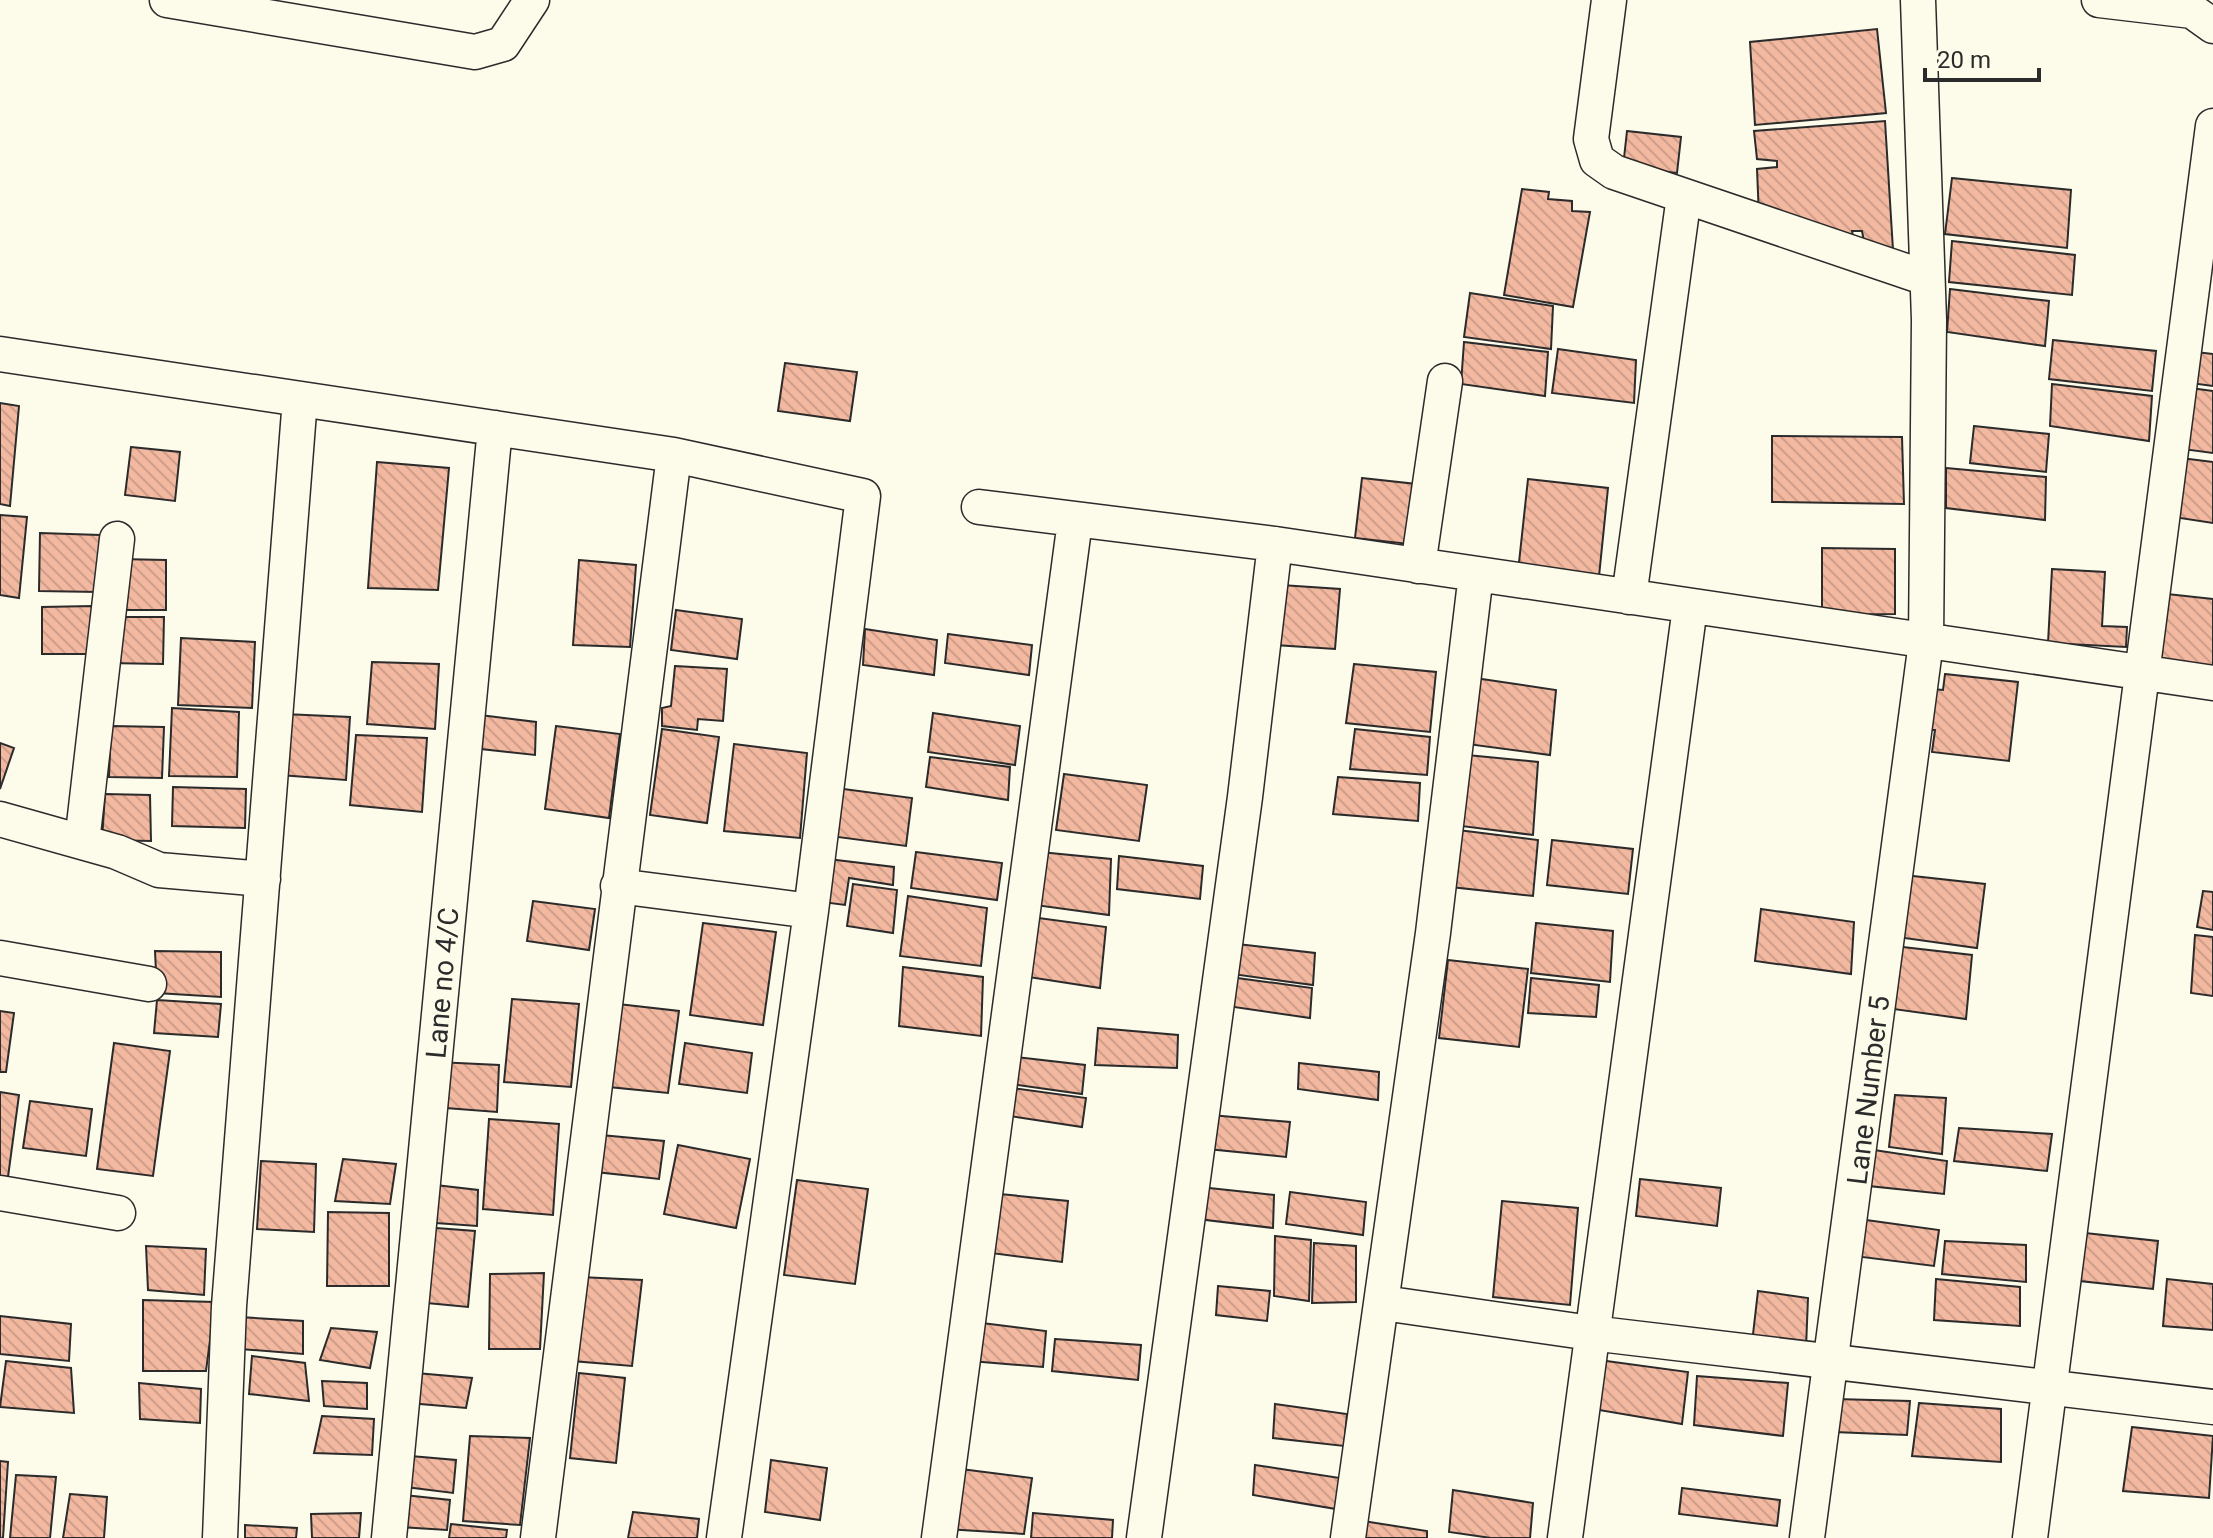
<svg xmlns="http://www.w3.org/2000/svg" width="2213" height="1538" viewBox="0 0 2213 1538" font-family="Roboto,sans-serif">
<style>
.building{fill:url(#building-back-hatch);stroke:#2b2b2b;stroke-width:2}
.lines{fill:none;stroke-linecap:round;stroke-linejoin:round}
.street-casing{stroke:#2b2b2b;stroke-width:37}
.street{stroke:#fdfbea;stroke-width:34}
.labels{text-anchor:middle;stroke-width:6;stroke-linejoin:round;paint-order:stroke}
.street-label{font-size:28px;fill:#2b2b2b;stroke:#fdfbea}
</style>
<defs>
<pattern id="building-back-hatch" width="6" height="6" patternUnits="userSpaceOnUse" patternTransform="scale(2)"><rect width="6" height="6" fill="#f2b8a0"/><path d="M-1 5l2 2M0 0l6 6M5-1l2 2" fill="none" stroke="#d09e8a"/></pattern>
</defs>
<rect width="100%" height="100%" fill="#fdfbea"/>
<path class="building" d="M1877,29L1886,113L1755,125L1750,42Z
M1885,121L1893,250L1866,252L1862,231H1852L1854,241L1759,217L1757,169L1777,167V161L1757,159L1754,131Z
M1627,131L1681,137L1677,173L1623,167Z
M1952,178L2071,190L2067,248L1945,234Z
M1522,189L1549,192L1548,199L1572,201V211L1590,212L1573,307L1504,295Z
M1952,241L2075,255L2072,295L1949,282Z
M1950,289L2049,301L2045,346L1947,332Z
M1470,293L1553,306L1551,349L1464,337Z
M2053,340L2156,351L2152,391L2049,379Z
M1464,342L1548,352L1545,396L1461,384Z
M1558,349L1636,360L1634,403L1552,393Z
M2187,351L2213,354V386L2183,382Z
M785,363L857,372L850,421L778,411Z
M2052,384L2152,396L2149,441L2050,426Z
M2183,387L2213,391V453L2175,448Z
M0,403L19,406L10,506L0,504Z
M1974,426L2049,434L2046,472L1970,463Z
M1772,436L1902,437L1904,504L1772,502Z
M131,447L180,452L175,501L125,495Z
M2173,457L2213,462V523L2167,516Z
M377,462L449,468L438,590L368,588Z
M1946,468L2046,477L2045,520L1946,508Z
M1362,478L1416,484L1409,544L1355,538Z
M1528,479L1608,488L1598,586L1518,572Z
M0,515L27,517L19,598L0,595Z
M40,533L100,535L98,592L39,591Z
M1822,548L1895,549V614L1822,615Z
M119,559L166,560V610H116Z
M579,560L636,565L630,647L573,645Z
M2052,569L2105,572L2102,626L2127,627L2126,647L2048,643Z
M1281,585L1340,589L1335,649L1275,645Z
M2158,593L2213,599V669L2151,658Z
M92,606V654H42V607Z
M676,610L742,619L737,659L671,650Z
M111,617H164L163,664L107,663Z
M865,629L937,640L934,675L863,665Z
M948,634L1032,645L1029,675L945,663Z
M181,638L255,642L252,708L178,705Z
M372,662L439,664L435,729L367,724Z
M1354,664L1436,672L1430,732L1346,723Z
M675,666L727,669L723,721L698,719L697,730L662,726V708L671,706Z
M1945,674L2018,682L2009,761L1932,752L1935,730H1929L1933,689L1943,690Z
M1475,678L1556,690L1550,755L1467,744Z
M172,708L239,712L237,777L169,776Z
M933,713L1020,726L1015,765L928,752Z
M284,714L350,717L346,780L280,775Z
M472,714L536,722L535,755L472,748Z
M111,726L164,727L162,778L109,777Z
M556,726L620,734L609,818L545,809Z
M662,729L719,737L707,823L650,815Z
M1355,729L1430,737L1427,775L1350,769Z
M356,735L427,738L422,812L350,805Z
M0,743L14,748L0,789Z
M734,744L807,753L800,838L724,831Z
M1467,755L1538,762L1533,835L1461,826Z
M930,757L1010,767L1008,800L926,787Z
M1064,774L1147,785L1139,841L1056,830Z
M1338,777L1420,783L1418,821L1333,814Z
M173,787L246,789L245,828L172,826Z
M836,788L912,798L906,846L830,836Z
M105,794L150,795L151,841L102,840Z
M1458,830L1538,840L1533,896L1451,887Z
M1552,840L1633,849L1628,894L1547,885Z
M916,852L1002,863L997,900L911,888Z
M1040,852L1111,859L1109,915L1035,905Z
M1119,856L1203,866L1200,899L1117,889Z
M828,859L894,867L893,885L849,878L845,905L822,902Z
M1904,875L1985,884L1977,948L1897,937Z
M853,884L897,890L893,933L847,926Z
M2203,891L2213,892V930L2197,927Z
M908,896L987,908L981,966L900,956Z
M533,901L595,909L589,950L527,941Z
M1761,909L1854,922L1851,974L1755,961Z
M1031,917L1106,927L1100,988L1022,976Z
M703,923L776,932L763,1025L690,1015Z
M1536,923L1613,931L1610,982L1531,973Z
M2195,935L2213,937V996L2191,993Z
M1229,943L1315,953L1313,985L1225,973Z
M1894,946L1972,955L1966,1019L1886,1008Z
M155,951L221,952V997L157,993Z
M1448,960L1528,969L1519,1047L1439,1038Z
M903,967L983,977L981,1036L899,1026Z
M1230,977L1312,988L1310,1018L1227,1006Z
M1531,978L1599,985L1596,1017L1528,1013Z
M512,999L579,1004L571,1087L504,1082Z
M157,1000L221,1004L218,1037L154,1033Z
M618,1004L679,1011L668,1093L609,1087Z
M0,1011L14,1013L6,1072H0Z
M1098,1028L1178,1035L1177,1068L1095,1065Z
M114,1043L170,1051L153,1176L97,1169Z
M685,1043L752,1053L747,1093L679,1084Z
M1008,1056L1085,1065L1082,1094L1004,1083Z
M437,1062L499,1065L497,1112L433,1107Z
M1299,1063L1379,1072L1378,1100L1298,1089Z
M1005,1087L1086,1098L1082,1127L1003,1115Z
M0,1092L19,1095L8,1177L0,1176Z
M1895,1095L1946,1098L1942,1154L1889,1147Z
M30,1101L92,1109L86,1156L23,1148Z
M1211,1115L1290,1122L1286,1157L1208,1149Z
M489,1119L559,1124L553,1215L483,1209Z
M1959,1128L2052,1134L2047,1171L1954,1161Z
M601,1135L664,1141L659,1179L596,1172Z
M678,1145L750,1159L736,1228L664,1214Z
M1874,1150L1947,1161L1944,1194L1869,1186Z
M343,1159L396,1164L390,1204L335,1201Z
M261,1161L316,1164L314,1232L257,1229Z
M1640,1179L1721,1188L1717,1226L1636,1216Z
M797,1180L868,1189L855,1284L784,1275Z
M427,1184L478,1190L477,1226L422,1222Z
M1200,1187L1274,1195L1273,1228L1198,1219Z
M1290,1192L1366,1202L1363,1235L1286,1224Z
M1000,1194L1068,1201L1062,1262L991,1253Z
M1502,1201L1578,1208L1570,1305L1493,1297Z
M328,1212L389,1213V1286H327Z
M1859,1219L1939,1230L1934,1266L1854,1256Z
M423,1227L475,1231L468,1307L417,1302Z
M2085,1233L2158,1241L2153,1289L2080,1281Z
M1275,1236L1311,1240L1309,1301L1274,1296Z
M1945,1241L2026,1245V1282L1942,1274Z
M1314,1243L1356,1246V1302L1312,1303Z
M146,1246L206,1249L204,1295L148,1290Z
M544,1273L540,1349H489L490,1274Z
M580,1277L642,1280L632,1366L572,1361Z
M1936,1279L2020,1287V1326L1934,1320Z
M2167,1279L2213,1284V1330L2163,1326Z
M1218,1286L1270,1291L1267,1321L1216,1315Z
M1758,1291L1808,1298L1806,1348L1752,1343Z
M143,1300L215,1302L206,1371H143Z
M0,1316L71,1324L69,1361L0,1354Z
M240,1317L303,1321V1354L240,1349Z
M974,1322L1046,1331L1043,1367L971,1361Z
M331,1328L377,1332L370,1368L320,1360Z
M1055,1339L1141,1345L1138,1380L1052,1371Z
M252,1356L305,1363L309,1401L249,1394Z
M1599,1360L1688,1372L1682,1424L1593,1409Z
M6,1361L71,1368L74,1413L0,1407Z
M416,1373L472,1378L466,1408L409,1403Z
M579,1373L625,1378L616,1463L570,1458Z
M1697,1376L1788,1383L1783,1436L1694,1425Z
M322,1381L367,1383V1409L324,1406Z
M139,1383L201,1389L200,1423L140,1419Z
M1835,1399L1910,1401L1907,1435L1834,1432Z
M1919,1403L2001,1409V1462L1912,1456Z
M1275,1404L1347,1414L1344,1446L1273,1438Z
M322,1416L374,1419L372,1455L314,1453Z
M2132,1427L2213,1436L2209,1498L2123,1491Z
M470,1436L530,1438L520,1525L463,1521Z
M399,1455L456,1460L453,1493L398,1486Z
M771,1460L827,1468L820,1520L765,1512Z
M0,1461L8,1462L3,1538H0Z
M1255,1465L1340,1478L1336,1509L1253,1495Z
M953,1468L1032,1478L1024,1534L946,1529Z
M16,1475L56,1477L50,1538H10Z
M1682,1488L1780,1500L1777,1526L1679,1514Z
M1453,1490L1533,1503L1530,1538H1491L1449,1532Z
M70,1494L107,1497L104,1538H63Z
M404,1495L450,1500L447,1530L400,1527Z
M633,1512L699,1519L697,1538H628Z
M361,1513L359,1538H312L311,1514Z
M1033,1513L1113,1520L1112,1538H1031Z
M1363,1521L1427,1531V1538H1361Z
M451,1524L507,1530L506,1538H449Z
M245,1525L297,1528L296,1538H245Z"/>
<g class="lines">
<defs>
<path id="street" d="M167,0L475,52L503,44L532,0
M1609,0L1591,139L1597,160L1614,172L1926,278
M2099,0L2192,11L2213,26
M0,354L674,455L863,496L811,911L724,1538
M979,507L1275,544L2213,683
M1418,566L1445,381
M1629,597L1684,196
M0,819L117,852L159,870L263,879
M82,842L117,539
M618,886L811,911
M0,958L149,984
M0,1193L118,1213
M1383,1303L1591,1333L2213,1407
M220,1538L229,1306L300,399
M389,1538L495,428
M538,1538L674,455
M939,1538L1075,521
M1144,1538L1245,797L1275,544
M1348,1538L1433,933L1476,574
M1565,1538L1690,607
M1807,1538L1926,642L1929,320L1918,0
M2030,1538L2213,126"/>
</defs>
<use href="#street" class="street-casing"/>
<use href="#street" class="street"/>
</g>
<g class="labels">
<g class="street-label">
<text transform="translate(442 983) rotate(-85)" y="10">Lane no 4/C</text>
<text transform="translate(1868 1090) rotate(-83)" y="10">Lane Number 5</text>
</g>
</g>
<path d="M1925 68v12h114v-12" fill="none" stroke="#2b2b2b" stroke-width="4"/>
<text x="1937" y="68" font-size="24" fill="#2b2b2b" stroke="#fdfbea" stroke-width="6" paint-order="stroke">20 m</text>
</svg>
